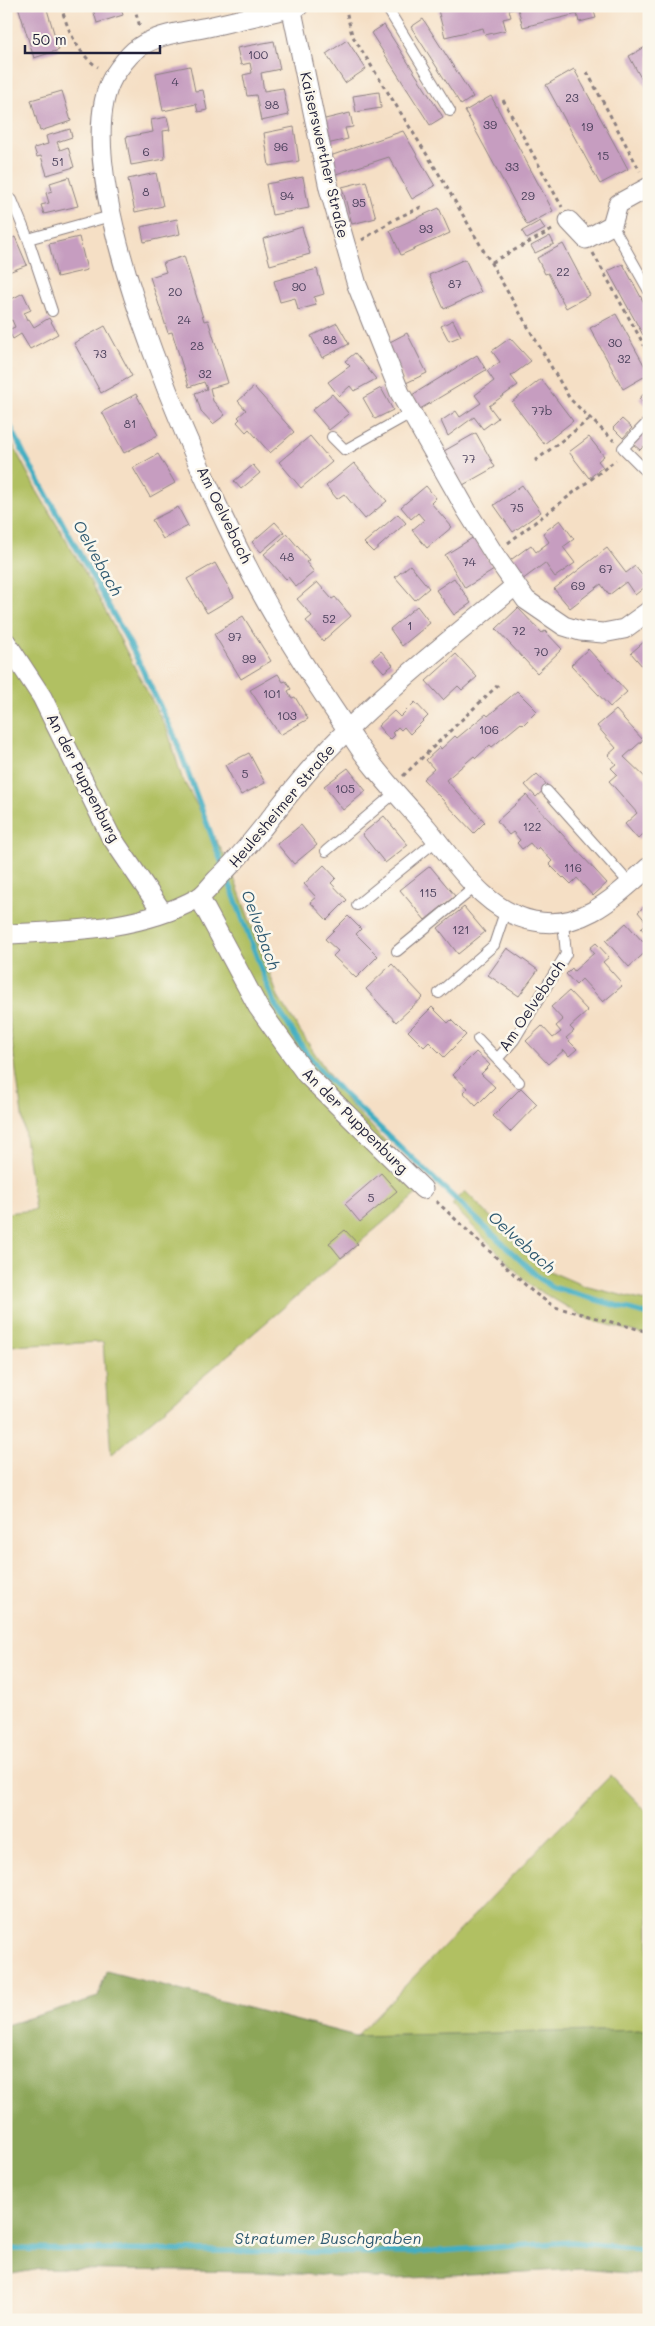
<svg xmlns="http://www.w3.org/2000/svg" width="655" height="2326" viewBox="0 0 655 2326" font-family="Mali,sans-serif">
<style>
.green{fill:#b1c062;stroke:#6a714e}
.forest{fill:#8ca658;stroke:#57644a}
.lines{fill:none;stroke-linecap:round;stroke-linejoin:round}
.stream{stroke:#43aec2;stroke-width:5.5}
.building{fill:#c69dc0}
.service-casing{stroke:#8c8080;stroke-width:12}
.minor-casing{stroke:#8c8080;stroke-width:21}
.path{stroke:#8c8080;stroke-width:3;stroke-dasharray:4 4;stroke-linecap:butt}
.service{stroke:#fff;stroke-width:10}
.minor{stroke:#fff;stroke-width:19}
.labels{text-anchor:middle;stroke-width:5;stroke-linejoin:round;paint-order:stroke}
.number-label{font-size:12px;fill:#4b415c}
.street-label{font-size:15px;fill:#22223b;stroke:#fbf7ec}
.water-label{font-size:16px;font-style:italic;fill:#2f5a71;stroke:#fbf7ec}
</style>
<rect width="100%" height="100%" fill="#fbf7ec"/>
<filter id="ink" filterUnits="userSpaceOnUse"><feTurbulence type="fractalNoise" baseFrequency=".02" numOctaves="2"/><feDisplacementMap in="SourceGraphic" scale="10" xChannelSelector="R" yChannelSelector="G"/><feConvolveMatrix kernelMatrix="1 2 1 2 8 2 1 2 1" color-interpolation-filters="sRGB"/></filter>
<filter id="wash" filterUnits="userSpaceOnUse"><feTurbulence type="fractalNoise" baseFrequency=".0096" numOctaves="4" result="noise"/><feDisplacementMap in="SourceGraphic" scale="20" xChannelSelector="R" yChannelSelector="G"/><feGaussianBlur stdDeviation="1.12" result="paint"/><feColorMatrix in="noise" values="0 0 0 0 0 0 0 0 0 0 0 0 0 0 0 0 0 1.4 0 .05"/><feComposite in="paint" operator="in"/></filter>
<g filter="url(#wash)">
<rect width="100%" height="100%" fill="#f5dfc5"/>
<path class="green" d="M6,432L37,491L90,581L168,732L182,778L228,862L279,999L345,1099L427,1185L111,1455L103,1342L6,1346V1213L35,1210L6,998Z
M465,1191L540,1267L584,1286L649,1302V1336L588,1319L531,1286L452,1205Z
M611,1775L649,1814V2030L356,2036Z"/>
<path class="forest" d="M106,1971L356,2036L649,2030V2275L581,2269L394,2279L258,2272L41,2269L6,2275V2025L98,1997Z"/>
<g class="lines">
<path class="stream" d="M6,417L24,454L130,644L174,735L274,1003L305,1051L325,1076L539,1278L552,1287L649,1315
M6,2249L412,2253L572,2242L649,2250"/>
</g>
<g id="blocks">
<path class="building" d="M18,6H46L59,50L34,58Z
M92,6H120L123,15L97,23Z
M455,6H598V7L593,8L596,18L579,22L577,14L523,27L518,9H514L509,10L511,17L503,19L506,30L485,35L483,28L445,37L438,10Z
M423,19L473,97L461,105L411,27Z
M384,25L443,117L430,125L371,33Z
M347,40L366,69L345,83L326,54Z
M274,41L280,69L261,73L264,91L283,88L289,115L261,121L256,95L247,96L243,75L252,73L250,63L241,65L237,48Z
M649,45V93L629,56Z
M190,66L195,91L203,90L207,110L198,112L196,104L163,111L156,73Z
M574,69L628,169L600,184L546,85Z
M62,91L71,121L40,131L31,100Z
M379,92L381,108L356,112L353,96Z
M491,96L553,211L527,225L465,111Z
M350,113L353,127L345,128L348,139L327,144L321,120Z
M167,117L170,130L163,131L165,159L131,165L126,137L153,132L151,120Z
M294,127L299,161L269,166L264,133Z
M70,129L72,137L57,142L60,150L68,147L74,167L47,175L41,156L37,157L34,148L48,144L46,136Z
M403,131L435,186L412,199L389,157L336,174L330,156Z
M156,173L163,206L135,212L128,179Z
M69,177L78,206L44,214L41,205L49,203L46,193L52,191L50,183Z
M303,177L309,208L272,215L266,184Z
M366,181L376,218L352,224L342,187Z
M439,208L450,233L401,255L390,230Z
M177,219L180,234L144,242L141,227Z
M540,221L545,229L527,239L522,231Z
M302,227L310,254L270,265L263,239Z
M550,236L554,244L535,253L531,246Z
M15,237L27,265L6,273V241Z
M79,237L87,270L57,277L49,244Z
M563,244L590,295L566,308L548,273L545,274L537,258Z
M184,256L204,321L208,320L228,383L210,388L213,401L225,415L213,424L201,411L195,393L207,389L204,382L189,387L172,332L168,333L150,277L166,272L163,263Z
M465,259L481,292L444,309L429,275Z
M623,264L649,312V332L643,335L608,271Z
M317,269L324,294L314,297L316,305L298,310L295,298L280,302L274,281Z
M23,293L31,310L24,313L27,320L29,319L34,327L49,318L58,334L30,349L21,334L13,339L8,330L15,327L12,320L6,322V302Z
M616,314L649,374L623,389L590,328Z
M453,320L461,336L449,341L441,326Z
M337,323L349,344L322,358L311,336Z
M105,326L132,376L101,393L74,343Z
M407,333L427,373L406,383L386,344Z
M510,338L531,361L511,376L518,385L489,406L498,418L483,429L474,417L448,436L441,421L456,411L460,417L481,403L475,395L494,381L487,371L500,362L492,351Z
M355,353L376,379L354,391L350,386L339,396L328,382L350,366L345,361Z
M477,355L486,370L420,409L412,395Z
M541,379L573,421L544,444L512,402Z
M254,387L294,432L270,453L249,429L246,432L237,422L240,419L238,417L246,410L238,401Z
M381,388L393,410L375,419L363,398Z
M649,388V407L639,399Z
M136,394L158,435L124,453L102,412Z
M332,394L349,414L329,430L312,410Z
M622,419L632,428L623,438L613,428Z
M645,431L649,435V441L640,450L633,444Z
M476,433L495,467L463,485L444,451Z
M310,436L332,462L301,488L279,462Z
M589,437L604,456L598,461L603,467L589,478L569,452Z
M158,454L175,483L150,497L133,468Z
M354,463L387,501L365,519L344,494L337,499L326,486Z
M253,465L260,473L241,489L234,481Z
M522,485L541,512L513,532L494,505Z
M426,486L436,498L431,503L452,527L427,548L412,530L424,520L418,513L411,519L401,507Z
M178,507L188,526L163,539L152,520Z
M398,514L406,523L373,552L364,543Z
M560,520L574,539L563,547L575,563L555,577L545,563L522,580L508,562L531,545L536,552L549,542L543,533Z
M275,522L284,532L261,552L252,542Z
M287,534L309,560L306,562L314,572L296,587L288,577L286,579L264,554Z
M474,537L494,570L465,588L445,555Z
M607,548L626,573L635,566L649,584L635,595L626,582L609,595L601,584L570,608L554,589Z
M215,563L234,597L207,613L187,579Z
M410,565L429,588L415,600L395,577Z
M454,578L471,603L454,615L436,590Z
M317,582L332,599L335,597L351,616L323,641L306,621L312,616L297,599Z
M417,606L430,623L402,646L390,629Z
M518,608L542,633L545,631L562,649L537,673L496,629Z
M243,616L271,661L241,679L214,634Z
M646,640L649,644V674L631,653Z
M588,649L627,692L610,707L571,665Z
M381,651L393,665L384,672L372,659Z
M456,654L477,677L462,690L458,686L443,700L426,681Z
M278,674L283,682L286,681L291,689L288,691L292,698L295,697L308,719L280,735L250,690Z
M517,691L537,711L523,725L521,723L492,747L490,745L476,758L474,756L446,780L485,822L474,833L423,779L434,769L426,760L440,747L441,749L455,736L457,738L486,714L488,716Z
M415,702L428,716L410,734L404,727L401,730L398,727L392,733L395,735L390,740L378,726L394,711L400,717Z
M616,710L643,740L624,757L649,781V829L638,839L625,824L637,813L609,781L617,774L611,768L616,764L608,755L616,748L597,726Z
M249,753L265,783L241,795L225,765Z
M348,768L366,791L343,810L324,786Z
M537,774L548,786L536,797L525,785Z
M526,795L607,883L593,896L577,878L571,884L564,877L563,878L549,864L552,861L539,847L536,850L530,843L522,849L517,843L520,840L513,832L509,835L497,821Z
M384,816L408,845L385,863L362,834Z
M301,825L317,845L294,864L277,844Z
M324,865L336,878L331,883L347,900L327,920L310,902L316,897L304,884Z
M430,866L455,896L425,920L400,890Z
M649,902V937L641,928L647,923L638,912Z
M464,907L485,932L458,954L438,928Z
M348,916L361,929L356,934L378,956L356,978L333,956L338,951L325,939Z
M626,923L643,942L649,937V949L629,967L606,941Z
M596,943L609,957L603,962L620,981L619,983L622,986L603,1002L582,979L576,985L566,974L572,968L574,971L594,953L590,948Z
M507,948L538,970L519,996L488,975Z
M392,964L423,997L396,1022L366,989Z
M569,991L588,1011L570,1027L574,1031L566,1038L577,1049L569,1056L564,1050L548,1064L526,1041L542,1026L553,1038L561,1032L556,1026L563,1020L551,1007Z
M432,1007L448,1023L451,1020L466,1035L444,1057L429,1042L424,1047L408,1031Z
M476,1052L490,1065L481,1074L495,1087L476,1106L463,1092L467,1088L453,1075Z
M521,1088L537,1104L510,1132L493,1116Z
M381,1173L397,1191L360,1222L345,1204Z
M345,1230L358,1244L341,1258L329,1243Z"/>
</g>
</g>
<g filter="url(#ink)">
<use href="#blocks" fill-opacity="0" stroke="#8c8080" stroke-width="1"/>
<g class="lines">
<defs>
<path id="service" d="M386,6L450,111
M12,200L28,239L111,216
M612,225L649,291
M28,239L52,311
M649,421L623,448L649,474
M332,437L345,450L411,413
M547,791L630,884
M326,851L396,792
M357,905L437,840
M397,951L475,887
M439,993L494,945L505,912
M478,1039L497,1059
M519,1082L497,1059L514,1040L566,954L563,922"/>
<path id="minor" d="M291,6L329,188L357,285L400,393L467,511L494,554L526,600L564,626L580,631L603,633L624,629L649,611
M299,6C269,13 239,20 208,27C184,32 154,34 134,51C126,58 119,68 113,77C56,178 221,528 279,624C303,664 329,703 355,741C375,772 403,800 427,828C457,864 485,912 534,921C582,931 616,896 649,867
M569,221L586,239L612,225L618,204L649,187
M6,642L42,697L110,835L163,913
M199,897L258,1007L306,1074L423,1189
M6,934C70,931 140,930 198,898C205,894 211,885 217,879C256,842 285,795 322,756C379,695 451,639 515,586"/>
</defs>
<use href="#service" class="service-casing"/>
<use href="#minor" class="minor-casing"/>
<path class="path" d="M61,6C67,28 78,55 98,67
M134,6L140,27
M345,6L352,35L439,174L570,399L614,441
M587,72L640,171
M503,100L562,207
M362,240L395,219L423,206
M593,253L649,354
M492,262L554,229
M535,461L590,419
M508,543L616,460
M403,776L498,685
M436,1201L533,1292L555,1307L649,1332"/>
<use href="#service" class="service"/>
<use href="#minor" class="minor"/>
</g>
</g>
<g class="labels">
<g class="number-label">
<text x="258" y="59">100</text>
<text x="175" y="86">4</text>
<text x="572" y="102">23</text>
<text x="272" y="109">98</text>
<text x="490" y="129">39</text>
<text x="587" y="131">19</text>
<text x="281" y="151">96</text>
<text x="146" y="156">6</text>
<text x="603" y="160">15</text>
<text x="58" y="166">51</text>
<text x="512" y="171">33</text>
<text x="146" y="196">8</text>
<text x="287" y="200">94</text>
<text x="528" y="200">29</text>
<text x="359" y="207">95</text>
<text x="426" y="233">93</text>
<text x="563" y="276">22</text>
<text x="455" y="288">87</text>
<text x="299" y="291">90</text>
<text x="175" y="296">20</text>
<text x="184" y="324">24</text>
<text x="330" y="344">88</text>
<text x="615" y="347">30</text>
<text x="197" y="350">28</text>
<text x="100" y="358">73</text>
<text x="624" y="363">32</text>
<text x="205" y="378">32</text>
<text x="542" y="415">77b</text>
<text x="130" y="428">81</text>
<text x="469" y="463">77</text>
<text x="517" y="512">75</text>
<text x="287" y="561">48</text>
<text x="469" y="566">74</text>
<text x="606" y="573">67</text>
<text x="578" y="590">69</text>
<text x="329" y="623">52</text>
<text x="410" y="630">1</text>
<text x="519" y="635">72</text>
<text x="235" y="641">97</text>
<text x="541" y="656">70</text>
<text x="249" y="663">99</text>
<text x="272" y="698">101</text>
<text x="287" y="720">103</text>
<text x="489" y="734">106</text>
<text x="245" y="778">5</text>
<text x="345" y="793">105</text>
<text x="532" y="831">122</text>
<text x="573" y="872">116</text>
<text x="428" y="897">115</text>
<text x="461" y="934">121</text>
<text x="371" y="1202">5</text>
</g>
<g class="street-label">
<text transform="translate(324 155) rotate(77)" y="5">Kaiserswerther Straße</text>
<text transform="translate(224 515) rotate(64)" y="5">Am Oelvebach</text>
<text transform="translate(83 778) rotate(63)" y="5">An der Puppenburg</text>
<text transform="translate(282 806) rotate(-50)" y="5">Heulesheimer Straße</text>
<text transform="translate(532 1006) rotate(-56)" y="5">Am Oelvebach</text>
<text transform="translate(355 1121) rotate(45)" y="5">An der Puppenburg</text>
</g>
<g class="water-label">
<text transform="translate(98 558) rotate(61)" y="6">Oelvebach</text>
<text transform="translate(261 930) rotate(70)" y="6">Oelvebach</text>
<text transform="translate(522 1242) rotate(42)" y="6">Oelvebach</text>
<text x="328" y="2244">Stratumer Buschgraben</text>
</g>
</g>
<rect width="655" height="2326" fill="none" stroke="#fbf7ec" stroke-width="25"/>
<path d="M25 45v8h135v-8" fill="none" stroke="#22223b" stroke-width="2.5"/>
<text x="32" y="45" font-size="15" fill="#22223b" stroke="#fbf7ec" stroke-width="4" paint-order="stroke">50 m</text>
</svg>
